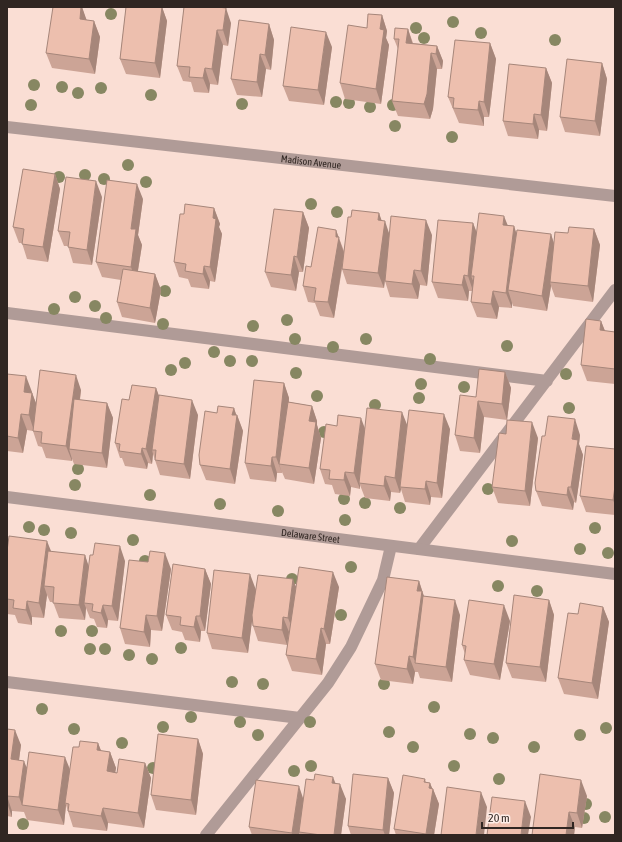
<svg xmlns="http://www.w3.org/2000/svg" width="622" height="842" viewBox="0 0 622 842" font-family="'Asap Condensed',sans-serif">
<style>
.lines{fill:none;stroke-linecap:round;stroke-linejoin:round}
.lane{stroke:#b09b97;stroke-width:12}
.street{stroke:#b09b97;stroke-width:12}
.tree{fill:#878762}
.wall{fill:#cca496}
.shaded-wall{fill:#a6867a}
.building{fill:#edbfae;stroke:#a6867a}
.labels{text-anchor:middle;stroke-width:3;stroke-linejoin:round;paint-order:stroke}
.street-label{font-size:10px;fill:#302622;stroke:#ffeee8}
</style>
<rect width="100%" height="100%" fill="#faded4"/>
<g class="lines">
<path class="lane" d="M7,313L547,381
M419,549L615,290
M7,682L300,718
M206,835L328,683L351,647L383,580L391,546"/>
<g class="street">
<path id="s1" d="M7,127L615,196"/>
<path id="s2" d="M7,497L615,574"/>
</g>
</g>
<g class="tree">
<circle cx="111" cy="14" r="6"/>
<circle cx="453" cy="22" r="6"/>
<circle cx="416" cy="28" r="6"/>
<circle cx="481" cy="33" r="6"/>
<circle cx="424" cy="38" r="6"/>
<circle cx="555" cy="40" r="6"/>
<circle cx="34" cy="85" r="6"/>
<circle cx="62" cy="87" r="6"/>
<circle cx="101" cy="88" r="6"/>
<circle cx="78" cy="93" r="6"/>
<circle cx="151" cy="95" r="6"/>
<circle cx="336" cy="102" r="6"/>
<circle cx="349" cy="103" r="6"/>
<circle cx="242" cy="104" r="6"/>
<circle cx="31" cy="105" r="6"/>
<circle cx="393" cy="105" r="6"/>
<circle cx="370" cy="107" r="6"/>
<circle cx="395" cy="126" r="6"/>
<circle cx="452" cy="137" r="6"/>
<circle cx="128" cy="165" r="6"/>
<circle cx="85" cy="175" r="6"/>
<circle cx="59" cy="177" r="6"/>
<circle cx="104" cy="179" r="6"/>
<circle cx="146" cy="182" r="6"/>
<circle cx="311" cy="204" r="6"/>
<circle cx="337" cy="212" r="6"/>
<circle cx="165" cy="291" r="6"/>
<circle cx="75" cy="297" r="6"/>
<circle cx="95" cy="306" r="6"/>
<circle cx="54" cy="309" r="6"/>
<circle cx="106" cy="318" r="6"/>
<circle cx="287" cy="320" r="6"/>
<circle cx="163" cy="324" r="6"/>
<circle cx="253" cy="326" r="6"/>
<circle cx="295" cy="339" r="6"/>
<circle cx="366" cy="339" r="6"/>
<circle cx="507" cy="346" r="6"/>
<circle cx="333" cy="347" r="6"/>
<circle cx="214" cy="352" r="6"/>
<circle cx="430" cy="359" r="6"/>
<circle cx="230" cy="361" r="6"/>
<circle cx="252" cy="361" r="6"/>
<circle cx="185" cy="363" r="6"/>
<circle cx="171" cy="370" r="6"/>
<circle cx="296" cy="373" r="6"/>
<circle cx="566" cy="374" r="6"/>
<circle cx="421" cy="384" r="6"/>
<circle cx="464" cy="387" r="6"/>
<circle cx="317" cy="396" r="6"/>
<circle cx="419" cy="398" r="6"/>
<circle cx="375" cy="405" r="6"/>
<circle cx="569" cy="408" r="6"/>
<circle cx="324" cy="432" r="6"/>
<circle cx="78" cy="469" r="6"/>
<circle cx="75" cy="485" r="6"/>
<circle cx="488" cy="489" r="6"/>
<circle cx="150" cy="495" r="6"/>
<circle cx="344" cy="499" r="6"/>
<circle cx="365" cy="503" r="6"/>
<circle cx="220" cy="504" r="6"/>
<circle cx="400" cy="508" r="6"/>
<circle cx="278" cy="511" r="6"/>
<circle cx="345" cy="520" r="6"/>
<circle cx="29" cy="527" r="6"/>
<circle cx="595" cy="528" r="6"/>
<circle cx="44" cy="530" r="6"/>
<circle cx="71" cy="533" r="6"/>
<circle cx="133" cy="540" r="6"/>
<circle cx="512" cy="541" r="6"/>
<circle cx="580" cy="549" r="6"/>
<circle cx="608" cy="553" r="6"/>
<circle cx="145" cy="561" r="6"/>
<circle cx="351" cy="567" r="6"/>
<circle cx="292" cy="579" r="6"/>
<circle cx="498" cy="586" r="6"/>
<circle cx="537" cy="591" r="6"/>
<circle cx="341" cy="615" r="6"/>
<circle cx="61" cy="631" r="6"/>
<circle cx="92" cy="631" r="6"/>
<circle cx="181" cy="648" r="6"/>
<circle cx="90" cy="649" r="6"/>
<circle cx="105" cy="649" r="6"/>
<circle cx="129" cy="655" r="6"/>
<circle cx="152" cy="659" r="6"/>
<circle cx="232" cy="682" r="6"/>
<circle cx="263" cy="684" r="6"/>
<circle cx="384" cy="684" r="6"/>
<circle cx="434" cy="707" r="6"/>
<circle cx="42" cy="709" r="6"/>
<circle cx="191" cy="717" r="6"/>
<circle cx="240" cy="722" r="6"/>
<circle cx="310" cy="722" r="6"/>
<circle cx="163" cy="727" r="6"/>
<circle cx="606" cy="728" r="6"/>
<circle cx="74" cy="729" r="6"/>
<circle cx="389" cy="732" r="6"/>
<circle cx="470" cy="734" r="6"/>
<circle cx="258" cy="735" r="6"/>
<circle cx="580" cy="735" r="6"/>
<circle cx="493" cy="738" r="6"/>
<circle cx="122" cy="743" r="6"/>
<circle cx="413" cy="747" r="6"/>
<circle cx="534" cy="747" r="6"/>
<circle cx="311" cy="766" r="6"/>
<circle cx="454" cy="766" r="6"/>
<circle cx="153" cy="768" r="6"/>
<circle cx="294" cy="771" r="6"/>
<circle cx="499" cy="779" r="6"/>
<circle cx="586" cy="804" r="6"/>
<circle cx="605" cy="817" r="6"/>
<circle cx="584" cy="818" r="6"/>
<circle cx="23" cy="824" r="6"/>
</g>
<path class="wall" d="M82,7L86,20L94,21L100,37L95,74L52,68L46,53Z
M126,7H162L167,21L160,78L126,74L120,59Z
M184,7L231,23L228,46L223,45L218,85L210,84L209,93L194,92L191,82L183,81L177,66Z
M382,15L387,31L386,38L389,45L381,104L345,99L340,83L367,28Z
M269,24L274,40L271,70L266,69L262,97L237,95L231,79Z
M408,29L413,43L437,46L443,61L442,69H437L433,109L430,119L398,116L392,101L398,49L394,39Z
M490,43L496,59L489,117H484V126L459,123L448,97Z
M332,47L324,105L289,101L283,86Z
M602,63L607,79L600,136L565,132L560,117Z
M546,68L552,83L547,131L539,130L538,139L508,136L503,121Z
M55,174L60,189L48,262L27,259L22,243H19L13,227Z
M102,197L92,265L73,263L68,246H64L58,231Z
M143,199L138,235L142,245L138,271L155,274L161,290L155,323L122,317L117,302L121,280L102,277L96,262Z
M214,208L220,224L219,227L222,234L215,282L210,281L209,289L191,287L188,279L179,277L174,262L184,214Z
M303,212L309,228L303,272H299L296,291L271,287L265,272Z
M379,213L381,221L389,234L432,235L427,286L420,285L418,299L390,297L385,281V277L384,288L347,284L342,269L334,318L320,316L315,303L308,302L303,286L311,267L336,230L344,251L351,217Z
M473,223L477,233L508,225L514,226L516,234H551L554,244L568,233L594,229L600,245L593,302L555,297L551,286L547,311L513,306L512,303V308L499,307L497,319L477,317L471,302L472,291H469L468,301L438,298L432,282Z
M601,321L605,331L615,332V384L587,381L581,365Z
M505,372L511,388L507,420L484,417L480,453L460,451L455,435L476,397Z
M7,374L32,392L36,404L81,390L80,400L107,403L113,418L107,468L74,464L72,459V461L46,458L42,447L38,446L33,431L27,430L23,453L7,451Z
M284,383L289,398V402L312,406L317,421V425L321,438L314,484L285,479L282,472V473H277L276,482L250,479L245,463Z
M156,388L159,396L198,415L190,479L160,475L153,454L152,464L148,463L147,469L125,466L122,458H120L115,443L129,400Z
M234,408L236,415H237L243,431L235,484L206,480L200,465L217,413Z
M407,425L450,429L442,498L431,497L430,505L405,502L401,489L400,493L391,492L390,501L365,498L360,485V489L351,487L350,496L335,494L332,485L325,484L320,469L365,429Z
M580,435L579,444L583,455L576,503L574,502L573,510L542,506L536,491Z
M538,438L530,506L498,503L492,487Z
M615,449V515L586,512L580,496Z
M7,543L8,545L51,552L85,555L88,566L125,561L118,621L108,620L107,628L97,627L94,619L90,618L86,608L85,620L59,618L53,602H50L47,595L44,618L32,617V625L18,623L15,615L7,614Z
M171,569L162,631L151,630L150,647L125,644L120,628Z
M205,569L211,584L205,631H201L200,642L185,640L182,632L172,630L166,615Z
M419,581L424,596L460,615L452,682L420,678L418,672H415L413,684L381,680L375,664Z
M296,586L339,587L330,644H326L322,675L292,671L286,655L289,632L287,645L258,641L253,626L252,619L248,653L212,649L207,633L256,589Z
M549,600L554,615L546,682L512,678L506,663Z
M603,607L609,622L598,699L564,694L558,678L578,614Z
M510,621L500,680L470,675L464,660L465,654L462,645Z
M7,729L21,745L19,760L27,767L70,770L79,747L98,743L101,751L110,752L116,768L115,772L117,773L145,763L151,778L144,828L108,823L107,831L73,827L66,805L64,825L27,820L24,812L12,811V817L7,816Z
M198,739L203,754L196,815L156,810L151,795Z
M388,778L394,793L389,835H351L348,826Z
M425,779L426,782L430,783L432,789H433L439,804L434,835H396L394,829Z
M335,783L346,799L341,835H300V833L299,835H252L249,827L303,799Z
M587,796L582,828L575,827L574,835H532Z"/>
<path class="shaded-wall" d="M81,7H82L87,21L80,19Z
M162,7L167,21L160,78L155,63Z
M226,8L231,23L228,46L223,30Z
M382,15L387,31L386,38L389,45L381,104L376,89L380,29Z
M94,21L100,37L95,74L89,59Z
M269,24L274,40L271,70L265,55Z
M408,29L413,45L406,43Z
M217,30L223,45L218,85L212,69Z
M326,32L332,47L324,105L318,90Z
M490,43L496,59L489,117L484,102Z
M437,46L443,61L442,69L436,54Z
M431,53L437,69L433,109L430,119L424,104Z
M260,54L266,69L262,97L257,82Z
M602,63L607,79L600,136L595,121Z
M205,68L210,84L209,93L203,78Z
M546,68L552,83L547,131L541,115Z
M479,101L484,117V126L478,110Z
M534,114L539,130L538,139L533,124Z
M55,174L60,189L48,262L43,247Z
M96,181L102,197L92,265L87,250Z
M137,184L143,199L138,235L142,245L136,282L131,267V229Z
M7,197L8,199L7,208Z
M214,208L220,224L219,227L222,234L215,282L210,267L213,218Z
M303,212L309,228L303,272L297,257Z
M379,213L384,227L385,221L390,236L384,288L378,273V220Z
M504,216L510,231L503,225Z
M426,220L432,235L427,286L421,271Z
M473,223L479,239L471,276L474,283L473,291L468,276Z
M514,226L519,241L508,290L512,303V308L506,293Z
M594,229L600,245L593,302L588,286Z
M336,230L344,253L334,318L328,302Z
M551,234L556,250L550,282L551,286L547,311L542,296Z
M294,256L299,272L296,291L291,275Z
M204,266L210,281L209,289L203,274Z
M414,270L420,285L418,299L412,284Z
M155,274L161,290L155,323L150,308Z
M464,275L469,291L468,301L462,285Z
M493,291L499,307L497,319L491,304Z
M601,321L607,336L600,330Z
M505,372L511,388L507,420L502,404Z
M76,375L81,390L73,450L69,449L72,459V461L66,446Z
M26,376L32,392L30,407L24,392Z
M284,383L289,398L283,464H279L282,473L276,457Z
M156,388L162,404L152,450L153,454L152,464L146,449Z
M32,393L38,408L34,431L29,415Z
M192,400L198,415L190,479L184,464Z
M478,401L484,417L480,453L474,438Z
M107,403L113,418L107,468L102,453Z
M312,406L317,421V425L321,438L314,484L309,468V421Z
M234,408L237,417V415L243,431L235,484L230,469L232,415Z
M402,412L408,427L400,487L401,489L400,493L395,478Z
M21,414L27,430L23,453L18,438Z
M444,414L450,429L442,498L437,483Z
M361,418L367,434L359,483L360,485V489L354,473Z
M575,419L580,435L579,444L583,455L576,503L571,487L572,439Z
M532,422L538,438L530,506L525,491Z
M142,448L148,463L147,469L141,454Z
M272,457L277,473L276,482L271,466Z
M345,472L351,487L350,496L344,480Z
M385,476L391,492L390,501L384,486Z
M426,481L431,497L430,505L425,489Z
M615,486V505L613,500Z
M568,487L574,502L573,510L567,495Z
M47,541L53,556L44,586L47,595L44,618L39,603Z
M120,546L125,561L118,621L112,606Z
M165,553L171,569L162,631L157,616Z
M85,555L90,570L84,603L86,608L85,620L79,605Z
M205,569L211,584L205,631L200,616Z
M333,572L339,587L330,644L324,629Z
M250,574L256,590L248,653L242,638Z
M293,579L299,595L294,633L288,618Z
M419,581L424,597L416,663L413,657L417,591Z
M455,600L460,615L452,682L446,667Z
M549,600L554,615L546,682L540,667Z
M27,601L32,617V625L26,610Z
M103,605L108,620L107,628L101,613Z
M504,605L510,621L500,680L494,664Z
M603,607L609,622L598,699L592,683Z
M146,615L151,630L150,647L144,632Z
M196,616L201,631L200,642L194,627Z
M283,617L289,632L287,645L282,630Z
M321,628L326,644L322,675L316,659Z
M409,656L415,672L413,684L407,669Z
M15,730L21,745L17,775L11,759Z
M198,739L203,754L196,815L191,800Z
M98,743L104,758L97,750Z
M110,752L116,768L113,787L107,771Z
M65,757L71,772L65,803L66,805L64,825L58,810Z
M24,761L30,776L22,805L19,797Z
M145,763L151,778L144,828L138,813Z
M333,777L339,792L332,783Z
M388,778L394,793L389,835H385L383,830Z
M581,780L587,796L582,828L577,813Z
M430,783L433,790V789L439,804L434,835H426L429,788Z
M340,784L346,799L341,835H334Z
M299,786L304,801L299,835H292V833Z
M481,792L487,807L484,835H476Z
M7,796L12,811V817L7,803Z
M525,801L531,817L528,835H521Z
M103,808L108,823L107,831L101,816Z
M569,812L575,827L574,835H566Z"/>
<path class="building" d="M53,7H81L80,19L94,21L89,59L46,53Z
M126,7H162L155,63L120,59Z
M184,7H218L226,8L223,30H217L212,69L205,68L203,78L189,77L190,67L177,66Z
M368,14L382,15L380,29L384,30L376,89L340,83L348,25L367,28Z
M239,20L269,24L265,55L260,54L257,82L231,79Z
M291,27L326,32L318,90L283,86Z
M395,28L408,29L406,43L437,46L436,54L431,53L427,94L424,104L392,101L399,39H394Z
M455,40L490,43L484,102L479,101L478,110L453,108L454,98L448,97Z
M567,59L602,63L595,121L560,117Z
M509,64L546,68L541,115L534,114L533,124L503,121Z
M23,169L55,174L43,247L22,244L24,229L13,227Z
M66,177L96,181L87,250L68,247L70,232L58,231Z
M107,180L137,184L131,229H136L131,267L96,262Z
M185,204L214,208L213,218L216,219L210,267L204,266L203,274L185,271L186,264L174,262L180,214H184Z
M274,209L303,212L297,257L294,256L291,275L265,272Z
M352,210L379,213L378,220L385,221L378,273L342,269L348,217H351Z
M479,213L504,216L503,225L514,226L506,293L493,291L491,304L471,302L474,276H471Z
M391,216L426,220L421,271L414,270L412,284L385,281Z
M438,220L473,223L468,276L464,275L462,285L432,282Z
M318,227L336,230V237H339L328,302L314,301L316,288L303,286L306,266L311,267Z
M569,227L594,229L588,286L550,282L555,232L568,233Z
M517,230L551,234L542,296L508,290Z
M123,269L155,274L150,308L117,302Z
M586,319L601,321L600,330L615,332V369L581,365Z
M479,369L505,372L502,404L478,401L474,438L455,435L460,395L476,397Z
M40,370L76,375L66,446L41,443L42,432L33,431Z
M7,374L26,376L24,392L32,393L29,415L21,414L18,438L7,436Z
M254,380L284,383L276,457H272L271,466L245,463Z
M132,385L156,388L146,449L142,448L141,454L119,451L120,444L115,443L122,399L129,400Z
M159,395L192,400L184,464L155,460L156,450H152Z
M74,399L107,403L102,453L69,449Z
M288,402L312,406L309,421L316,422L309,468L279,464Z
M218,406L234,408L232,415H237L230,469L200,465L199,455L205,411L217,413Z
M367,408L402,412L395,478L385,476L384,486L359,483Z
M409,410L444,414L437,483L426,481L425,489L400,487Z
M338,415L361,418L354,473L345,472L344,480L329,479L330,470L320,469L326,424L337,426Z
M548,416L575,419L572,439L578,440L571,487H568L567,495L536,491L535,483L542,436H545Z
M507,420L532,422L525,491L492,487L499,433L506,434Z
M586,446L615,449V486L613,500L580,496Z
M9,536L47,541L39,603L27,601L26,610L13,608L14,600L7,599V551Z
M95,543L120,546L112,606L103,605L101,613L92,611L93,604L84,603L90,555H93Z
M48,551L85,555L79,605L53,603L54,587L44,586Z
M150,551L165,553L157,616L146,615L144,632L120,628L129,560L148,562Z
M173,564L205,569L200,616H196L194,627L180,625L181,617L166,615Z
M299,567L333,572L324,629L321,628L316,659L286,655Z
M214,570L250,574L242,638L207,633Z
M258,575L293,579L288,618L283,617L282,630L253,626L252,615Z
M387,577L419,581L417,591H422L413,657L409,656L407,669L375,664Z
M514,595L549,600L540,667L506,663Z
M423,596L455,600L446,667L415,663Z
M469,600L504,605L494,664L464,660L466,646L462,645Z
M580,603L603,607L592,683L558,678L568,613L578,614Z
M7,729L15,730L11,759L24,761L19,797L7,796Z
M158,734L198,739L191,800L151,795Z
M80,741L98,743L97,750L110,752L107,771L117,773L119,759L145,763L138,813L103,808L101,816L68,811L69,804L65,803L73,747H79Z
M29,752L65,757L58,810L22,805Z
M315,774L333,777L332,783L340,784L334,835H321L299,832L306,779L314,780Z
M353,774L388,778L383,830L348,826Z
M540,774L581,780L577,813L569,812L566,835H532Z
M403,775L425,779L424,782L430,783L429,788L433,789L426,834L394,829Z
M256,780L299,786L292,833L249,827Z
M447,787L481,792L476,835H441Z
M492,797L525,801L521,835H487Z"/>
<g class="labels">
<g class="street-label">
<text dy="4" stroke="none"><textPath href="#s1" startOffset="306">Madison Avenue</textPath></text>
<text dy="4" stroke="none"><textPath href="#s2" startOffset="306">Delaware Street</textPath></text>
</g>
</g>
<rect width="622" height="842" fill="none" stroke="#302622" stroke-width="16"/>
<path d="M482 822v6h91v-6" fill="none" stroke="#302622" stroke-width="2"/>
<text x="488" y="822" font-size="12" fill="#302622" stroke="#ffeee8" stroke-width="3" paint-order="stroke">20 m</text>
</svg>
